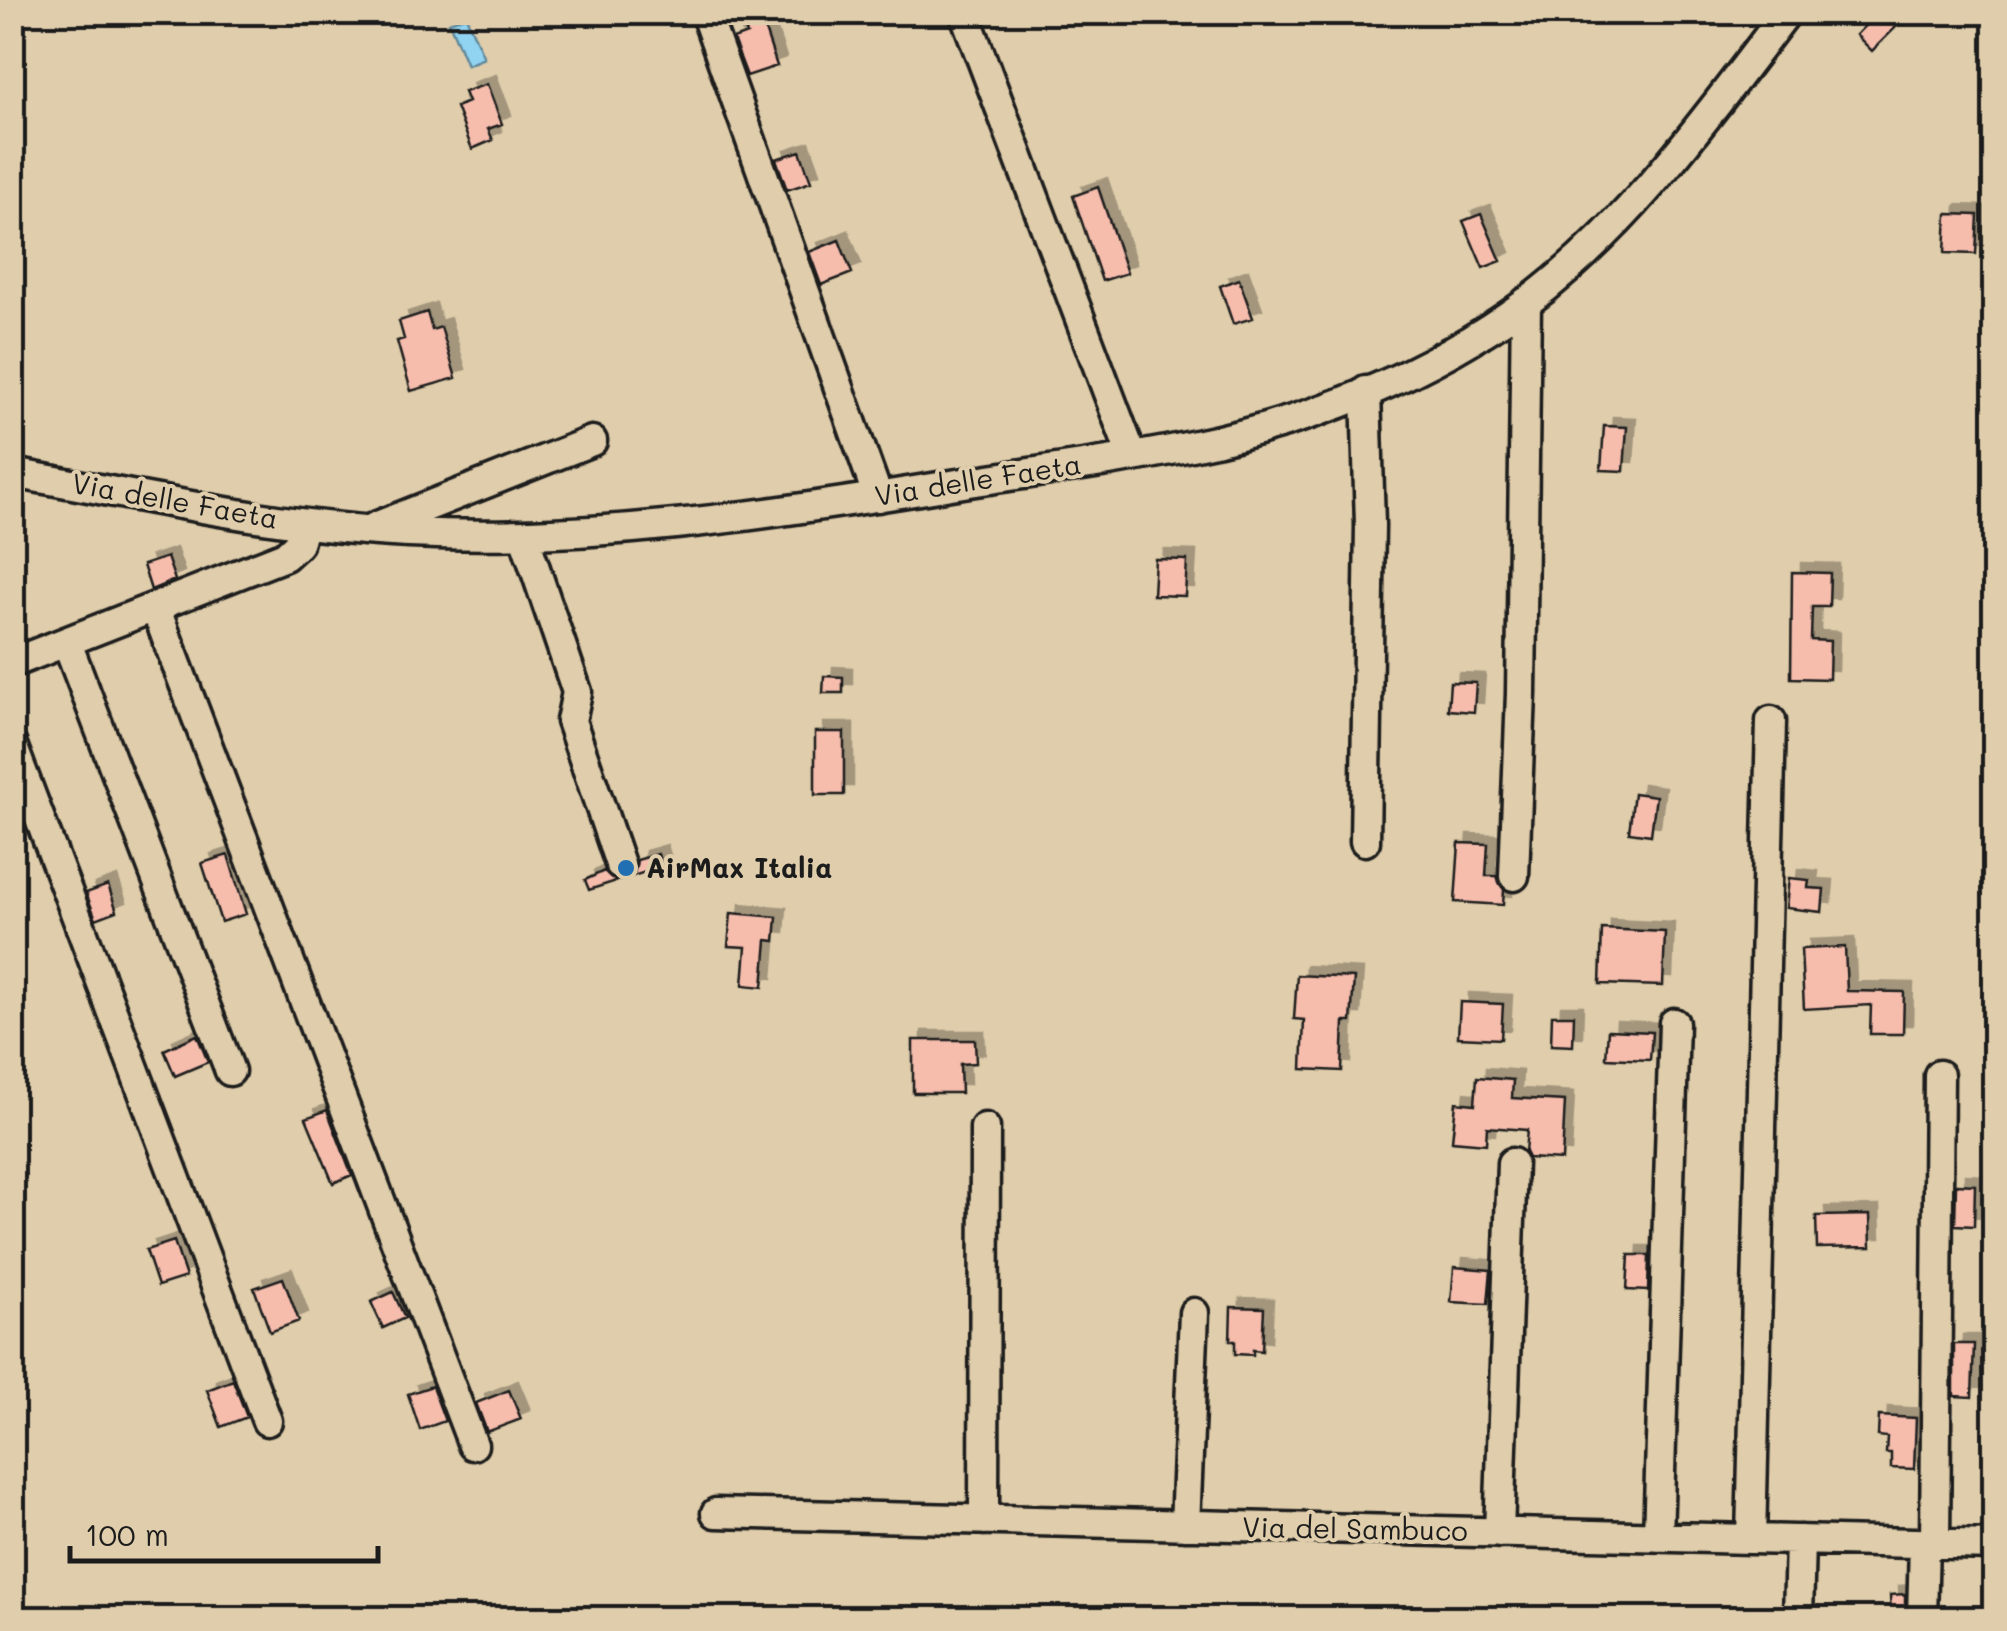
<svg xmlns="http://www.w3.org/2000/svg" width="2007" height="1631" viewBox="0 0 2007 1631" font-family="Mali,sans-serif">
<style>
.water{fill:#90d4f2;stroke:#628a9c;stroke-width:2.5}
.building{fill:#f6bdad;stroke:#1c1c1c;stroke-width:2.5;filter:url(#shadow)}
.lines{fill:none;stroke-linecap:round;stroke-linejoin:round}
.minor-casing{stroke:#1c1c1c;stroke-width:35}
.minor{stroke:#dfcdab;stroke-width:28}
.poi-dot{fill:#1f6fb2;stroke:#dfcdab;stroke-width:4}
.labels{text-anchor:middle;stroke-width:8;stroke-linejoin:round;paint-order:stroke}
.street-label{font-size:28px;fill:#1c1c1c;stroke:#dfcdab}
.poi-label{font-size:28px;font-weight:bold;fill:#1c1c1c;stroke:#dfcdab;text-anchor:start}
</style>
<defs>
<filter id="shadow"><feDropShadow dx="9" dy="-9" stdDeviation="0" flood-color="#0004"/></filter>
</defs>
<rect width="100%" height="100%" fill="#dfcdab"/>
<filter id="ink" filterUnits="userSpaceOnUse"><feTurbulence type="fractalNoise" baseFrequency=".01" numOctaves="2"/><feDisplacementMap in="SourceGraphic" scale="20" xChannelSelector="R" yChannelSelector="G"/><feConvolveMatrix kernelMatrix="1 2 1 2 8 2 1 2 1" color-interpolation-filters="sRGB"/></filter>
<g filter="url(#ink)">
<path class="water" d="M466,16L484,58L467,65L449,22Z"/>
<path class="building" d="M1878,12H1886L1898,25L1872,51L1856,35Z
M760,15L777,66L747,76L733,39L747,34L742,21Z
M487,84L502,124L488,129L493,140L472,149L456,107L468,102L464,92Z
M800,151L811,182L787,190L776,159Z
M1098,187L1127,273L1102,281L1073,196Z
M1481,214L1501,261L1483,268L1463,221Z
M1947,214L1978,215L1976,254L1945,253Z
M839,240L852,273L821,285L809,252Z
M1239,279L1253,318L1233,324L1220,286Z
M427,312L432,330L441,327L456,378L411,391L397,341L404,339L399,321Z
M1604,426L1627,427L1624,471L1601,470Z
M167,557L175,580L151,590L143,565Z
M1155,559L1187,560L1185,596L1153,595Z
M1792,572L1830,573L1829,607H1812L1811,640L1830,641L1829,679L1791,678Z
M824,676L843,677V693H823Z
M1450,682L1476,683L1474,712L1448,710Z
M815,732H844V795H815Z
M1634,793L1656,796L1651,835L1629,832Z
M1459,843L1488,844L1486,876H1497L1504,890L1503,905L1455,902Z
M658,854L662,867L633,876L637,860Z
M228,855L246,914L221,922L202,863Z
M604,871L616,881L589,890L585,880Z
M1789,878L1809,880L1808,888L1824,889L1822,912L1786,908Z
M108,885L117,911L96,919L86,893Z
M731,913L777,917L775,941L767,940L763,987L743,985L746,947L728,946Z
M1602,929L1665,932L1663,986L1600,984Z
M1845,947L1847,991L1904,992L1903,1034H1870L1871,1005L1804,1009L1801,949Z
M1297,975L1354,978L1351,1022H1344L1342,1071L1302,1069L1304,1020L1294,1019Z
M1460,1002L1503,1004L1501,1039L1458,1037Z
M1552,1015H1574L1573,1046L1551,1045Z
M1608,1030L1652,1032L1650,1060L1606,1058Z
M197,1035L208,1062L175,1076L164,1050Z
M913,1040H975L976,1063L960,1064L961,1093H913Z
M1477,1077L1513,1080L1512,1098L1565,1101L1562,1160L1528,1158L1525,1152L1527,1130L1487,1127L1486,1144L1452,1141L1456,1102L1475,1104Z
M327,1110L352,1175L333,1183L306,1118Z
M1956,1184L1975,1185L1974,1226L1955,1225Z
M1870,1215L1871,1247L1817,1248L1816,1216Z
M174,1241L186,1277L158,1286L146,1250Z
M1629,1255H1649L1648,1291L1627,1290Z
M1454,1267L1491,1270L1488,1304L1451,1302Z
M283,1278L299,1321L270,1332L254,1288Z
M393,1292L405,1318L383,1328L371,1302Z
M1231,1307L1264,1308L1262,1351L1253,1350V1355L1235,1354V1341H1230Z
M1954,1344H1974L1972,1397L1954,1396Z
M233,1380L247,1417L221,1427L207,1390Z
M432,1386L445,1421L420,1430L408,1394Z
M509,1390L521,1419L487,1432L476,1403Z
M1879,1416L1916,1418L1914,1469L1891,1468V1453H1886L1887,1437L1878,1436Z
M1905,1594V1618H1891L1890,1595Z"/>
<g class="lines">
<defs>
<path id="minor" d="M705,12L878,497
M964,12L1132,456
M12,473C143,496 276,527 409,533C590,542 767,515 945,486C1028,472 1113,463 1196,445C1313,421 1430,374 1526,303C1631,225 1708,115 1787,12
M375,527L592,441
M524,536L577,692L571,721L620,864
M155,607L473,1445
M67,643L230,1071
M12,663L285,556L298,544L304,524
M12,745L267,1421
M1365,841L1370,525L1366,391
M1514,876L1521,693L1526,302
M716,1513L1994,1545
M984,1520L985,1128
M1185,1525L1194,1313
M1499,1533L1512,1163
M1658,1537L1674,1023
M1751,1539L1771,721
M1935,1543L1939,1075
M1798,1618L1800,1540
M1922,1618L1924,1543"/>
</defs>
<use href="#minor" class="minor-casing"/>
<use href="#minor" class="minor"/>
</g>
</g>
<circle class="poi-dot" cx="626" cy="868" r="10"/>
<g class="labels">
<g class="street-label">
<text transform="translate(978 480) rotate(-9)" y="10">Via delle Faeta</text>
<text transform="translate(175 501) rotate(10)" y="10">Via delle Faeta</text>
<text transform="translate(1355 1529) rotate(1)" y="10">Via del Sambuco</text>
</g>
<g class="poi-label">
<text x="646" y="878">AirMax Italia</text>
</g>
</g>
<rect width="2007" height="1631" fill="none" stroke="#dfcdab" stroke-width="50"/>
<rect x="25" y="25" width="1957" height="1581" fill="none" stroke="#1c1c1c" stroke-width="4" filter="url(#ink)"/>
<path d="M70 1546v15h308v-15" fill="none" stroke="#1c1c1c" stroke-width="5"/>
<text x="85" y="1546" font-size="30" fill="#1c1c1c" stroke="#dfcdab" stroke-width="8" paint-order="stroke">100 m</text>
</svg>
